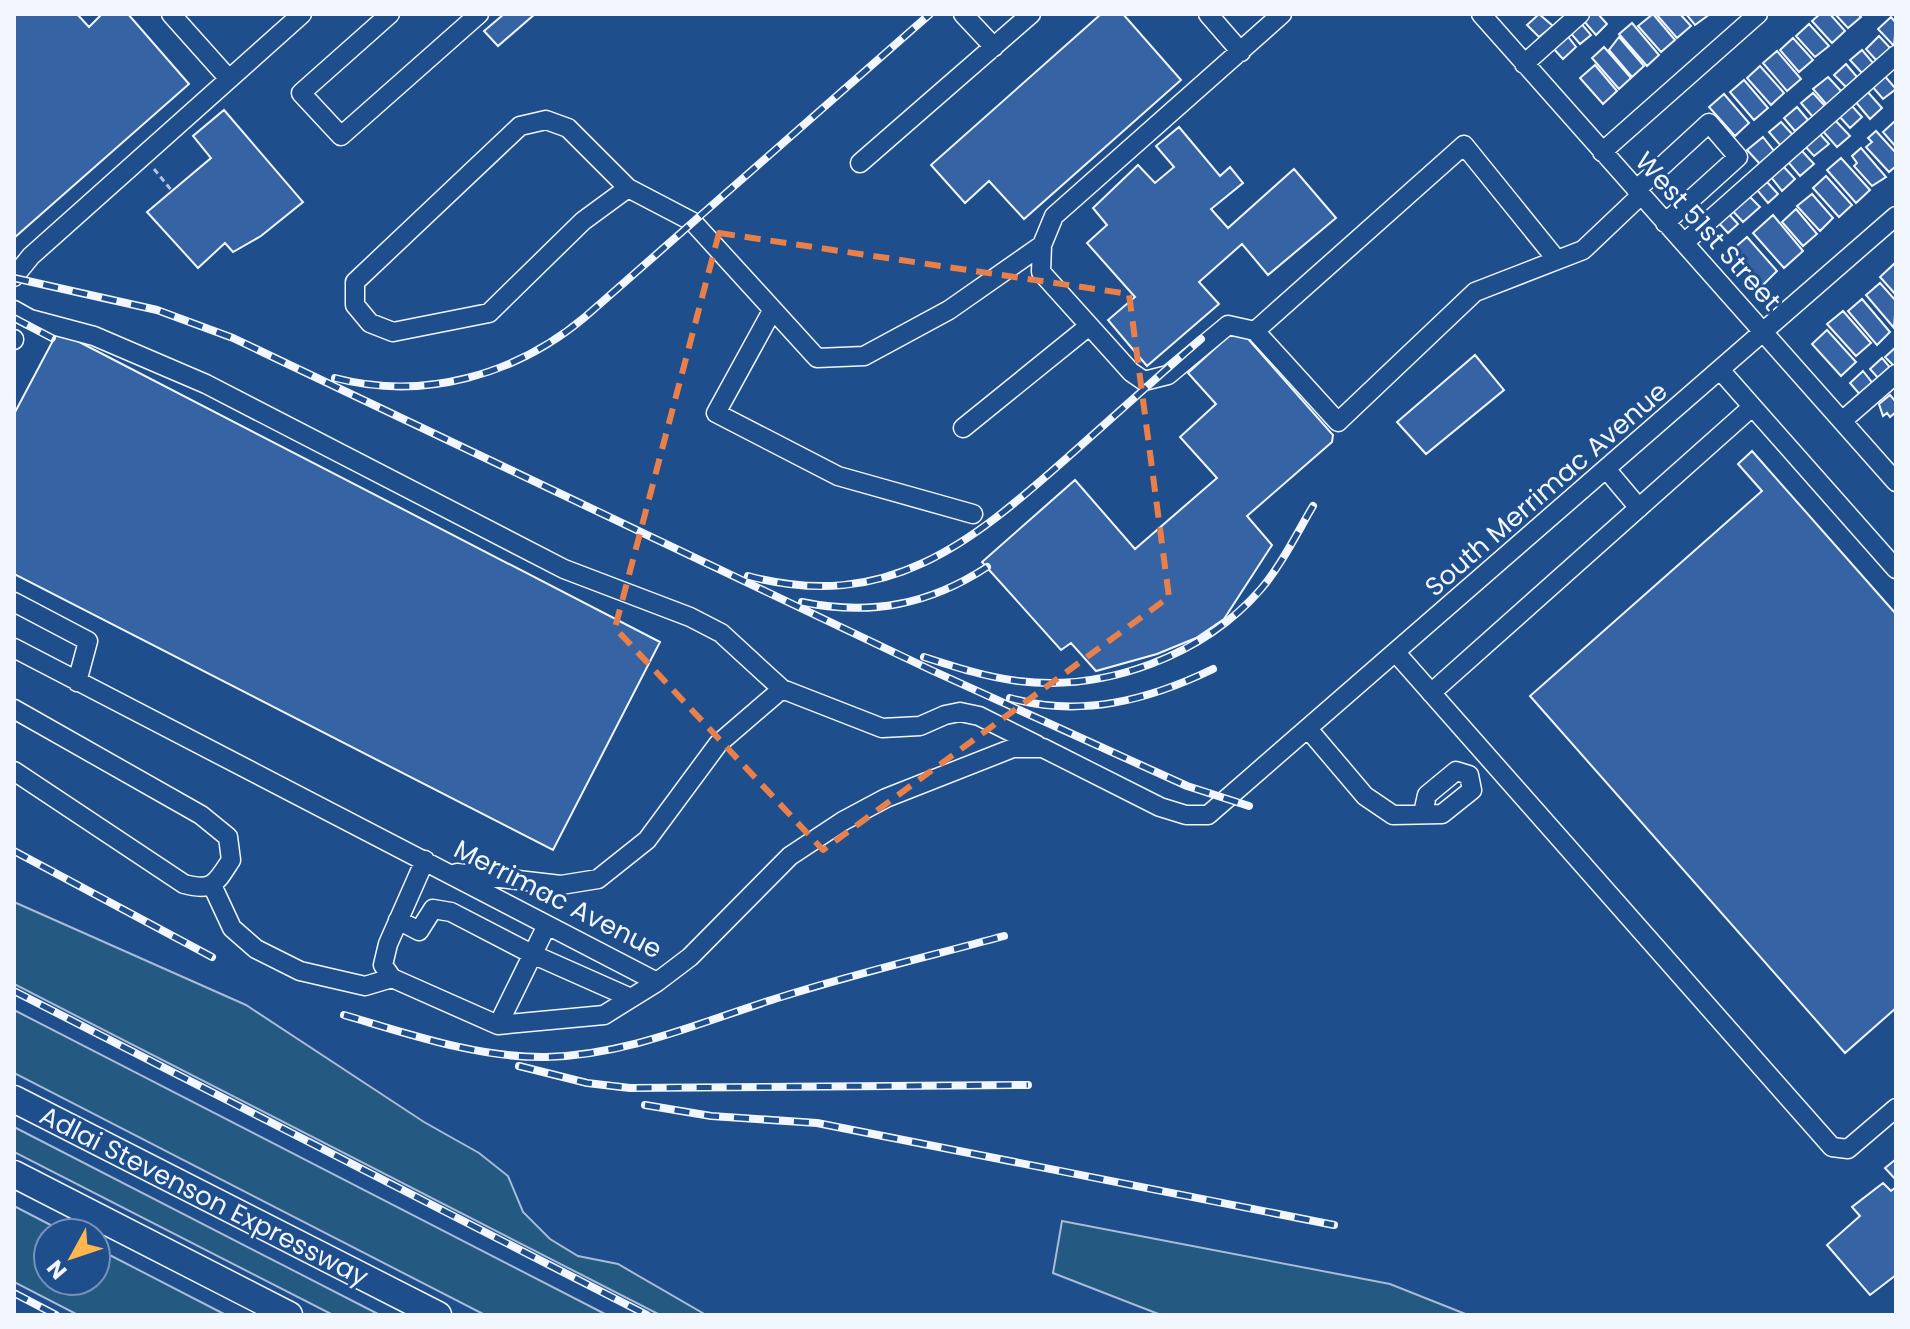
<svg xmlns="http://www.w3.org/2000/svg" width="1910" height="1329" viewBox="0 0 1910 1329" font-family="Poppins,sans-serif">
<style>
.green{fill:#245a82;stroke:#a8bbd7;stroke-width:2}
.building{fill:#3563a3;stroke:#f2f6ff;stroke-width:2}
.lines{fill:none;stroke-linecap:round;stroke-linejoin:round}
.minor-casing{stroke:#f2f6ff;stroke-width:21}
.highway-casing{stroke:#f2f6ff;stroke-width:29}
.path{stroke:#b3c4dc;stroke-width:3;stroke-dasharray:6 4;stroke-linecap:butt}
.minor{stroke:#1f4e8c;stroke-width:18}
.highway{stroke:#1f4e8c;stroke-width:26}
.rail-casing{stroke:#f2f6ff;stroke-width:8}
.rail{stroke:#1f4e8c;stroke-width:5;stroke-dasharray:15;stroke-linecap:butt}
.marked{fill:none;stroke:#ea8049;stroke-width:6;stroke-dasharray:16 10;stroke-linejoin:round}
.labels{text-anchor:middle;stroke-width:6;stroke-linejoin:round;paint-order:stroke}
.street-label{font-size:26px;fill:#f2f6ff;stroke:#1f4e8c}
</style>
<rect width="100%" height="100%" fill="#1f4e8c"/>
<path class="green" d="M14,902L246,1005L424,1122L479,1153L508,1176L523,1212L550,1239L578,1256L618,1264L706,1315H660L14,984Z
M14,1010L607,1315H485L14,1073Z
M14,1127L380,1315H333L14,1152Z
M14,1206L66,1233H48V1281H96V1248L226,1315H78L14,1282Z
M1062,1221L1390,1284L1468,1315H1161L1053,1273Z"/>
<path class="building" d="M14,14H77L89,27L102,14H128L189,84L14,238Z
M504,14H535L498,46L484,31Z
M1101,14H1123L1181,80L1024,219L989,181L965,203L931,165Z
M1539,14L1553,26L1539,37L1527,25Z
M1590,14H1598L1607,24L1596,35L1583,20Z
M1653,14L1675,40L1661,52L1638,26Z
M1656,14H1680L1691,26L1677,38Z
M1686,14H1710L1695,25Z
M1820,14H1830L1845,31L1832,43L1812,21Z
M1835,14H1858L1861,17L1848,28Z
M1891,17L1896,23L1894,46L1878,29Z
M1579,21L1591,35L1580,44L1568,30Z
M1632,23L1659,55L1647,66L1619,34Z
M1809,24L1829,46L1815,57L1796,36Z
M1566,34L1576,47L1563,59L1552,47Z
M1879,36L1891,49L1877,61L1866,49Z
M1619,37L1644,66L1632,77L1609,50Z
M1793,38L1813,60L1799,72L1780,50Z
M1604,47L1631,78L1619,89L1592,58Z
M1862,50L1873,63L1862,73L1850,60Z
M1777,51L1801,79L1787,91L1763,63Z
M1846,64L1857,77L1846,87L1834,75Z
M1595,65L1617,91L1603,104L1580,78Z
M1760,66L1784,93L1771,105L1747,78Z
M1883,74L1896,89L1883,99L1871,85Z
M1828,77L1842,92L1827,105L1813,89Z
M1744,80L1768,108L1754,120L1730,92Z
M1866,90L1882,108L1870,119L1854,100Z
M1813,93L1825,106L1813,117L1801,103Z
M1724,94L1749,123L1735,136L1709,107Z
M1851,105L1862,117L1850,128L1839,116Z
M1797,107L1808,120L1795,131L1784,118Z
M224,110L303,202L261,236L233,252L225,243L198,268L147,212L211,158L193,136Z
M1833,118L1850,136L1837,147L1821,129Z
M1896,120V147L1883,132Z
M1781,122L1793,135L1781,146L1769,132Z
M1179,127L1220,176L1230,167L1243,183L1211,209L1228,228L1294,169L1336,218L1268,275L1242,244L1199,282L1219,304L1147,366L1108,320L1135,297L1087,243L1107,225L1093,208L1138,165L1155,183L1174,167L1156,146Z
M1817,131L1829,144L1814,156L1803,144Z
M1876,131L1896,153V166L1889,172L1866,147L1872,142L1868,138Z
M1763,137L1774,151L1760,164L1747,150Z
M1861,148L1886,177L1872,186L1854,166L1857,163L1852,156Z
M1802,151L1814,164L1800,176L1788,162Z
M1841,158L1870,190L1856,203L1827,170Z
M1783,166L1795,179L1782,191L1771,177Z
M1826,176L1852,205L1839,217L1813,188Z
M1767,182L1778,194L1768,203L1757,190Z
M1747,194L1760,207L1743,222L1730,208Z
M1812,194L1833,218L1820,231L1797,206Z
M1796,209L1817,234L1803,246L1782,222Z
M1727,212L1738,224L1728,233L1717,221Z
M1773,215L1803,251L1784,268L1753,233Z
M1747,237L1777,271L1762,286L1731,251Z
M1895,263L1896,264V295L1880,277Z
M1880,283L1896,301L1894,328L1866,295Z
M1862,299L1890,332L1877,345L1848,311Z
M1843,311L1871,343L1856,356L1827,324Z
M1827,330L1856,362L1841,376L1812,344Z
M58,331L660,642L553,850L14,574V414Z
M1234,331L1242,332L1333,435L1332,442L1247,516L1272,545L1224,619L1196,638L1157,654L1096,671L1071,643L1061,650L982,562L1075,480L1135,549L1217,478L1180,437L1216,404L1188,373Z
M1896,347V367H1895L1885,357Z
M1475,355L1504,390L1426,454L1397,422Z
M1882,358L1892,370L1880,380L1870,369Z
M1863,371L1874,385L1862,397L1850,383Z
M1890,395L1896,402V412L1890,417L1887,413L1883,416L1879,404Z
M1752,451L1896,614V1008L1845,1053L1530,696L1762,491L1738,464Z
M1896,1159V1180L1885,1168Z
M1883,1183L1891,1191L1896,1187V1275L1870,1295L1827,1245L1860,1216L1852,1207Z"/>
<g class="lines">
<defs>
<path id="minor" d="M171,14L229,79
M390,14L301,93L341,136L479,14
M963,14L994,47
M1208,14L1241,52
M1481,14L1896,482
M1524,64L1580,14
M1602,152L1758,14
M860,163L1031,14
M628,188L583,221L489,313L393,332L370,323L355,305V282L520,126L546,120L568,128L628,188L693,222L817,358L864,356L949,310L1042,245
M1636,190L1709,123L1738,157L1665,223
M1684,243L1896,55
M1557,260L1464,145L1255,331L1338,422L1475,292L1583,250L1641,195
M14,277L31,256L302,14
M14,310L30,319L94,336L206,384L564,569L690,617L721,633L782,689L882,728L920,726L945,715L960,712L979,716L1037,745
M772,311L716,413L838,476L973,514
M1255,331L1228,325L1168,375L1144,381L1131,372L1041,272L1042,245L1054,216L1282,14
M14,339V340
M1721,371L1896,569
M1842,421L1896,374
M963,428L1089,326
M1607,470L1639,508
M14,602L88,641L77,682
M14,648L657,982L690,957L790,856L843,821L886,798L1013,748H1043L1160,807L1186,815H1208L1896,216
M1397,654L1832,1147L1848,1149L1896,1108
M1431,693L1752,407
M14,709L201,815L228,837L231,860C216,883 213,892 184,884L14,771
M1309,730L1365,796L1393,815L1442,814L1472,790L1469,775
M1423,813L1427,795L1456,771L1469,775
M425,860L388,944L383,965L392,978L498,1025L547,925
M457,873L561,885L598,879L647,840L718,744L782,689
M212,885L232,928L256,949L300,971L365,986L392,978
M398,920L419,931L433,909L451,912L532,954L631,998
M498,1025L604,1015L657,982"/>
<path id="highway" d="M14,1099L438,1315
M14,1174L289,1315"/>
</defs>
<use href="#minor" class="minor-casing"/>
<use href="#highway" class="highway-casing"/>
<path class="path" d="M154,169L172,191"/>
<use href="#minor" class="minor"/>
<use href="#highway" class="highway"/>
<defs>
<path id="rail" d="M14,278L157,310L233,338L931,670L1187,786L1249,806
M14,318L52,338
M335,378C424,401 516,375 585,317L930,14
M748,576C887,613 971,543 1068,457C1112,418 1156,378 1201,339
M802,602C870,616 929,605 987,567
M924,657C955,667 986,677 1018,681C1106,692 1204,655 1261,589C1282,564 1297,533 1313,506
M1010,698C1081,718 1149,700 1213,669
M14,851L212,957
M14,991L647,1315
M344,1015C409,1034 478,1058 546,1057C629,1055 703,1021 781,997C854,974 930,956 1004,936
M519,1066L587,1083L630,1088L1028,1085
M645,1105L711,1116L817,1123L1334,1225
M14,1293L56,1315"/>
</defs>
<use href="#rail" class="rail-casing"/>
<use href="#rail" class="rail"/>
</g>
<path class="marked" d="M719,233L1129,294L1169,597L823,850L615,628Z"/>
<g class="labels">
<g class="street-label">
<text transform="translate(1708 231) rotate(48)" y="9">West 51st Street</text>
<text transform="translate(1546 489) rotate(-41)" y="9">South Merrimac Avenue</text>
<text transform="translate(558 899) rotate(27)" y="9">Merrimac Avenue</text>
<text transform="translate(204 1196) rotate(27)" y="9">Adlai Stevenson Expressway</text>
</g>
</g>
<rect width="1910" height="1329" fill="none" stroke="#f2f6ff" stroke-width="32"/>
<g transform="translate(72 1257) rotate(230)"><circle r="38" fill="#1f4e8c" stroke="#7391ba" stroke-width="2"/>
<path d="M0-6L14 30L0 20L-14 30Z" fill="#ffb74d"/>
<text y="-12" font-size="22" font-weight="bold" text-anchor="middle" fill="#f2f6ff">N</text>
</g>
</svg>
